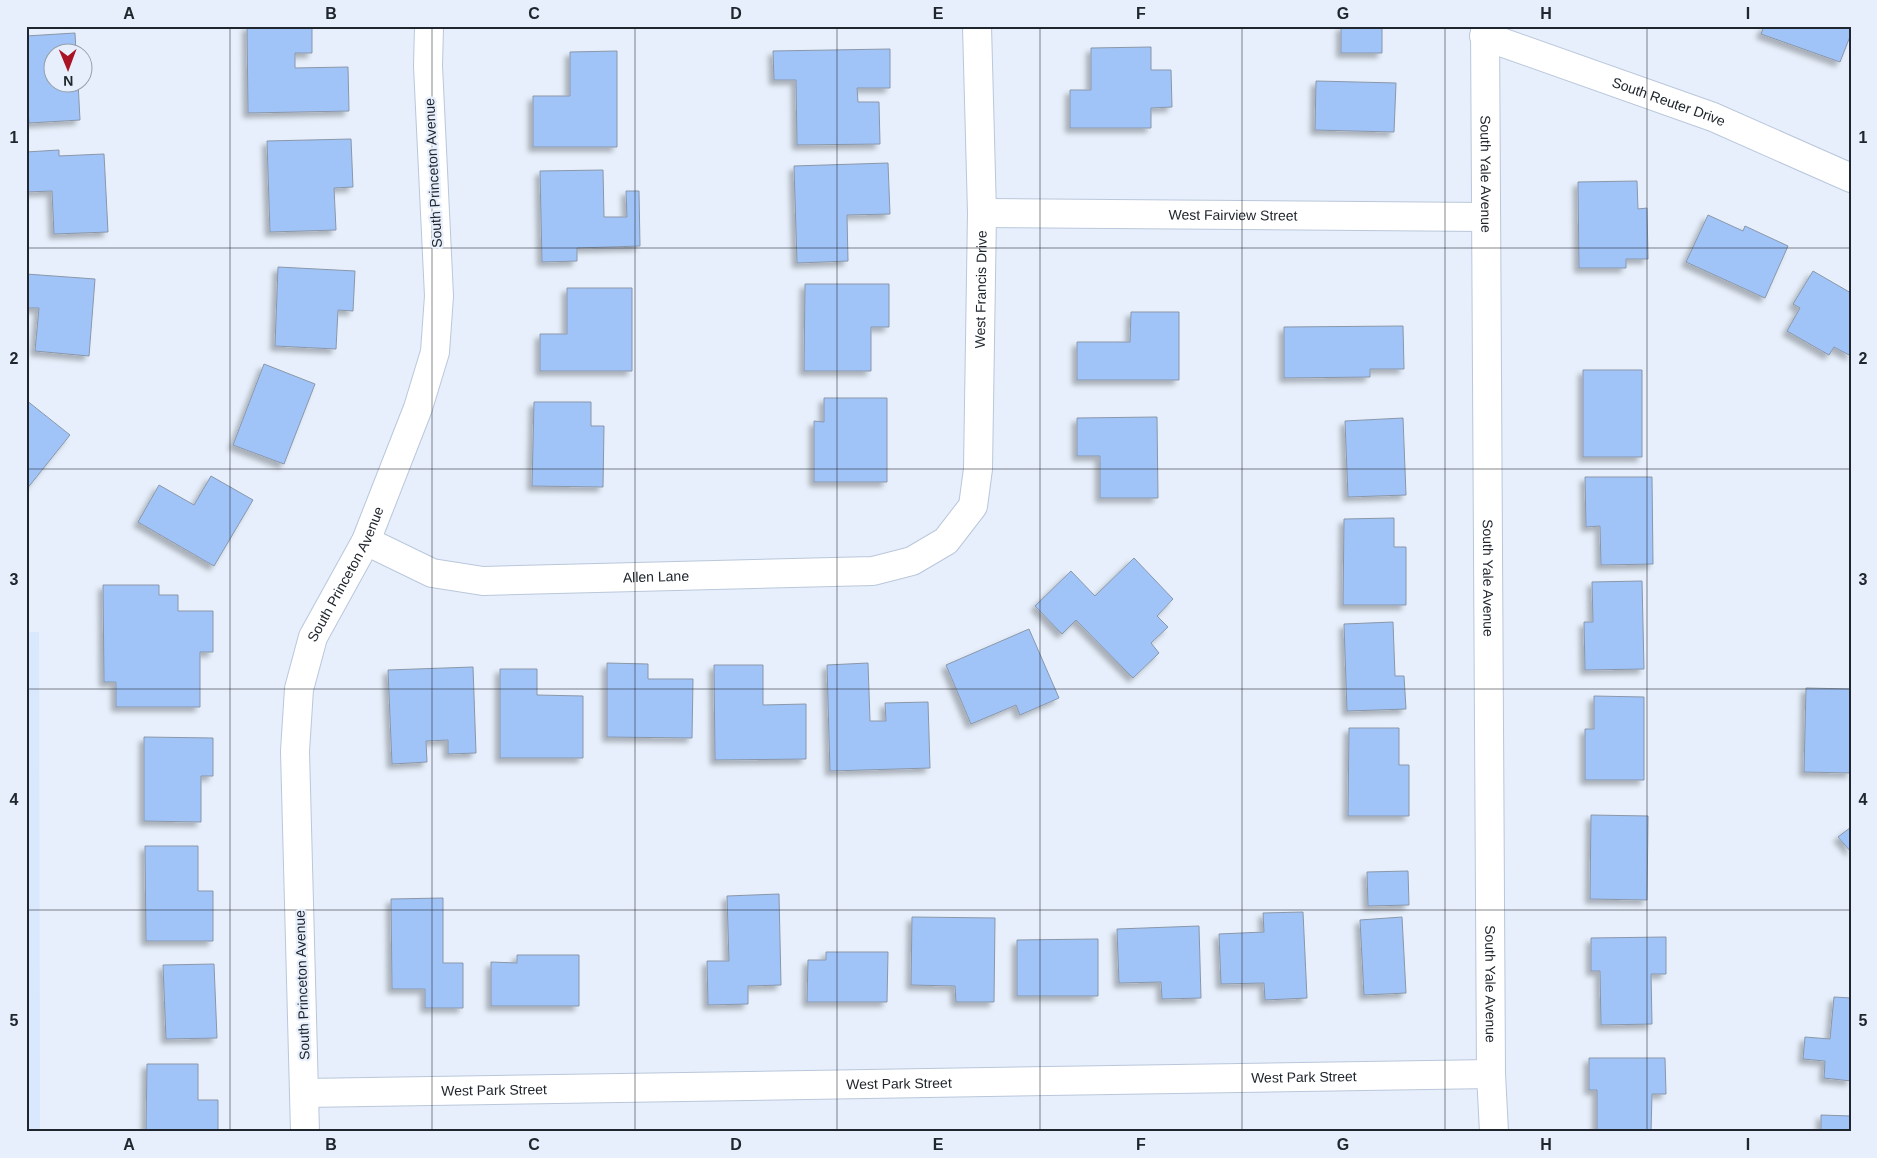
<svg xmlns="http://www.w3.org/2000/svg" width="1877" height="1158" viewBox="0 0 1877 1158" font-family="Arial,sans-serif">
<style>
.built{fill:#d9e8fd}
.building{fill:#a0c4f8;stroke:#8a97aa;filter:url(#shadow)}
.lines{fill:none;stroke-linecap:round;stroke-linejoin:round}
.street-casing{stroke:#bac7db;stroke-width:30}
.street{stroke:#fff;stroke-width:28}
.grid{fill:none;stroke:#20262d;stroke-width:1;stroke-opacity:0.55}
.labels{text-anchor:middle;stroke-width:4.5;stroke-linejoin:round;paint-order:stroke}
.street-label{font-size:14px;fill:#20262d;stroke:#e6effb}
.neatline{fill:none;stroke:#20262d;stroke-width:2}
.grid-label{font-size:16px;text-anchor:middle;font-weight:bold;fill:#20262d}
</style>
<defs>
<filter id="shadow"><feDropShadow dx="-4.5" dy="4.5" stdDeviation="2.5" flood-color="#0004"/></filter>
</defs>
<rect width="100%" height="100%" fill="#e6effb"/>
<path class="built" d="M26,632H39L40,1132H26Z"/>
<path class="building" d="M247,26H312V53H295V68L348,67L349,111L248,113Z
M1341,26H1382V53H1341Z
M1764,26H1851V34L1840,62L1761,34Z
M75,33L76,52H52V82H78L80,120L29,123L26,90V36Z
M1151,47V70H1171L1172,107L1151,108V128H1070V90H1091V48Z
M890,49V88H857L858,102H879L880,144L797,145L796,80H774L773,51Z
M617,51V147H533V96H570V52Z
M1316,81L1396,83L1394,132L1315,130Z
M351,139L353,187L334,188L336,230L270,232L267,141Z
M59,150V156L104,154L108,232L54,234L52,191L26,192V152Z
M888,163L890,214L847,215L848,261L797,263L794,166Z
M603,170L604,217H627L626,191H639L640,246L577,248V261L542,262L540,171Z
M1637,181L1638,209L1647,208L1648,259H1626V268H1579L1578,182Z
M1708,215L1743,231L1745,226L1788,246L1765,298L1686,262Z
M278,267L355,271L353,311L338,310L336,349L275,346Z
M1813,271L1851,293V356L1834,347L1829,355L1787,331L1800,308L1793,304Z
M26,274L95,279L89,356L35,351L39,308H26Z
M805,284H889V327H871V371H804Z
M567,288H632V371H540V334H567Z
M1131,312H1179V380H1077V342H1130Z
M1403,326L1404,369H1370V377L1284,378V327Z
M264,364L315,384L284,464L233,445Z
M1583,370H1642V457H1583Z
M824,398H887V482H814V421L824,422Z
M26,400L70,435L26,490Z
M534,402H591V426H604L603,487L532,486Z
M1157,417L1158,498H1100V456H1077V418Z
M1403,418L1406,495L1348,497L1345,421Z
M211,476L253,500L214,566L138,522L159,485L194,505Z
M1585,477H1652L1653,564L1601,565L1600,526L1586,527Z
M1394,518V547H1406V605H1343L1344,519Z
M1134,558L1173,599L1157,616L1168,627L1151,643L1159,653L1133,678L1076,620L1062,634L1035,606L1071,571L1095,596Z
M1642,581L1644,669L1585,670L1584,622H1593L1592,582Z
M103,585H159V595H178V611H213V652H200V707H116V682H104Z
M1393,622L1395,676H1404L1406,709L1347,711L1344,624Z
M1029,629L1059,698L1020,715L1016,705L971,724L946,665Z
M607,663L648,664V679H693L692,738L607,737Z
M868,663L870,721H886L885,703L928,702L930,768L830,771L827,665Z
M714,665H763V705L806,704V759L715,760Z
M473,667L476,753L448,754V740L426,741L427,762L392,764L388,670Z
M500,669H537V695L583,696V758H500Z
M1806,688L1851,689V773L1804,772Z
M1594,696L1644,697V780H1585V729H1594Z
M1349,728H1399V765H1409V816H1348Z
M144,737L213,738V776H201V822L144,821Z
M1591,815L1648,816L1647,900L1590,899Z
M1851,827V852L1838,837Z
M145,846H198V891H213V941H146Z
M1408,871L1409,905L1368,906L1367,872Z
M779,894L781,985L748,986V1004L708,1005L707,961H729L727,896Z
M443,898V963H463V1008H425V989H392L391,899Z
M1303,912L1307,998L1265,1000L1264,983L1221,984L1219,934L1264,932L1263,913Z
M912,917L995,918L994,1002H956L955,986L911,985Z
M1402,917L1406,993L1364,995L1360,920Z
M1199,926L1201,998L1162,999L1161,982L1119,983L1117,929Z
M1666,937V974H1651L1652,1024L1601,1025L1600,971H1591V938Z
M1098,939V996H1017V940Z
M826,952H888L887,1002H807L808,960H826Z
M517,955H579V1006H491V962L517,963Z
M214,964L217,1038L166,1039L163,965Z
M1834,997L1851,998V1081L1824,1078L1825,1061L1803,1059L1805,1037L1830,1039Z
M1589,1058H1665L1666,1094H1652L1651,1132H1597V1090H1589Z
M147,1064H198V1100H218V1132H146Z
M1821,1115L1851,1116V1132H1821Z"/>
<g class="lines">
<defs>
<g id="street">
<path id="s1" d="M1485,26L1491,1074L1494,1132"/>
<path id="s2" d="M1484,36L1713,117L1851,178"/>
<path id="s3" d="M982,213L1485,217"/>
<path id="s4" d="M366,541L432,573L483,581L873,571L912,561L946,541L973,506L978,469L982,213L977,26"/>
<path id="s5" d="M305,1093L1491,1074"/>
<path id="s6" d="M305,1132L295,751L299,689L313,637L366,541L418,408L435,352L439,296L428,66L429,26"/>
</g>
</defs>
<use href="#street" class="street-casing"/>
<use href="#street" class="street"/>
</g>
<path class="grid" d="M230,26V1132M432,26V1132M635,26V1132M837,26V1132M1040,26V1132M1242,26V1132M1445,26V1132M1647,26V1132M26,248H1851M26,469H1851M26,689H1851M26,910H1851"/>
<g class="labels">
<g class="street-label">
<text dy="5" stroke="none"><textPath href="#s2" startOffset="196">South Reuter Drive</textPath></text>
<text transform="translate(433 173) rotate(-93)" y="5">South Princeton Avenue</text>
<text dy="5" stroke="none"><textPath href="#s1" startOffset="148">South Yale Avenue</textPath></text>
<text dy="5" stroke="none"><textPath href="#s3" startOffset="251">West Fairview Street</textPath></text>
<text dy="5" stroke="none"><textPath href="#s4" startOffset="856">West Francis Drive</textPath></text>
<text dy="5" stroke="none"><textPath href="#s6" startOffset="568">South Princeton Avenue</textPath></text>
<text dy="5" stroke="none"><textPath href="#s4" startOffset="298">Allen Lane</textPath></text>
<text dy="5" stroke="none"><textPath href="#s1" startOffset="552">South Yale Avenue</textPath></text>
<text dy="5" stroke="none"><textPath href="#s1" startOffset="958">South Yale Avenue</textPath></text>
<text transform="translate(302 985) rotate(-92)" y="5">South Princeton Avenue</text>
<text dy="5" stroke="none"><textPath href="#s5" startOffset="999">West Park Street</textPath></text>
<text dy="5" stroke="none"><textPath href="#s5" startOffset="594">West Park Street</textPath></text>
<text dy="5" stroke="none"><textPath href="#s5" startOffset="189">West Park Street</textPath></text>
</g>
</g>
<rect width="1877" height="1158" fill="none" stroke="#e6effb" stroke-width="55"/>
<g transform="translate(68 68) rotate(179)"><circle r="24" fill="#e6effb" stroke="#979fa9"/>
<path d="M0-4L9 19L0 12L-9 19Z" fill="#a91324"/>
<text y="-8" font-size="14" font-weight="bold" text-anchor="middle" fill="#20262d">N</text>
</g>
<rect x="28" y="28" width="1822" height="1102" class="neatline"/>
<g class="grid-label">
<text x="129" y="19">A</text>
<text x="331" y="19">B</text>
<text x="534" y="19">C</text>
<text x="736" y="19">D</text>
<text x="938" y="19">E</text>
<text x="1141" y="19">F</text>
<text x="1343" y="19">G</text>
<text x="1546" y="19">H</text>
<text x="1748" y="19">I</text>
<text x="14" y="143">1</text>
<text x="1863" y="143">1</text>
<text x="14" y="364">2</text>
<text x="1863" y="364">2</text>
<text x="14" y="585">3</text>
<text x="1863" y="585">3</text>
<text x="14" y="805">4</text>
<text x="1863" y="805">4</text>
<text x="14" y="1026">5</text>
<text x="1863" y="1026">5</text>
<text x="129" y="1150">A</text>
<text x="331" y="1150">B</text>
<text x="534" y="1150">C</text>
<text x="736" y="1150">D</text>
<text x="938" y="1150">E</text>
<text x="1141" y="1150">F</text>
<text x="1343" y="1150">G</text>
<text x="1546" y="1150">H</text>
<text x="1748" y="1150">I</text>
</g>
</svg>
